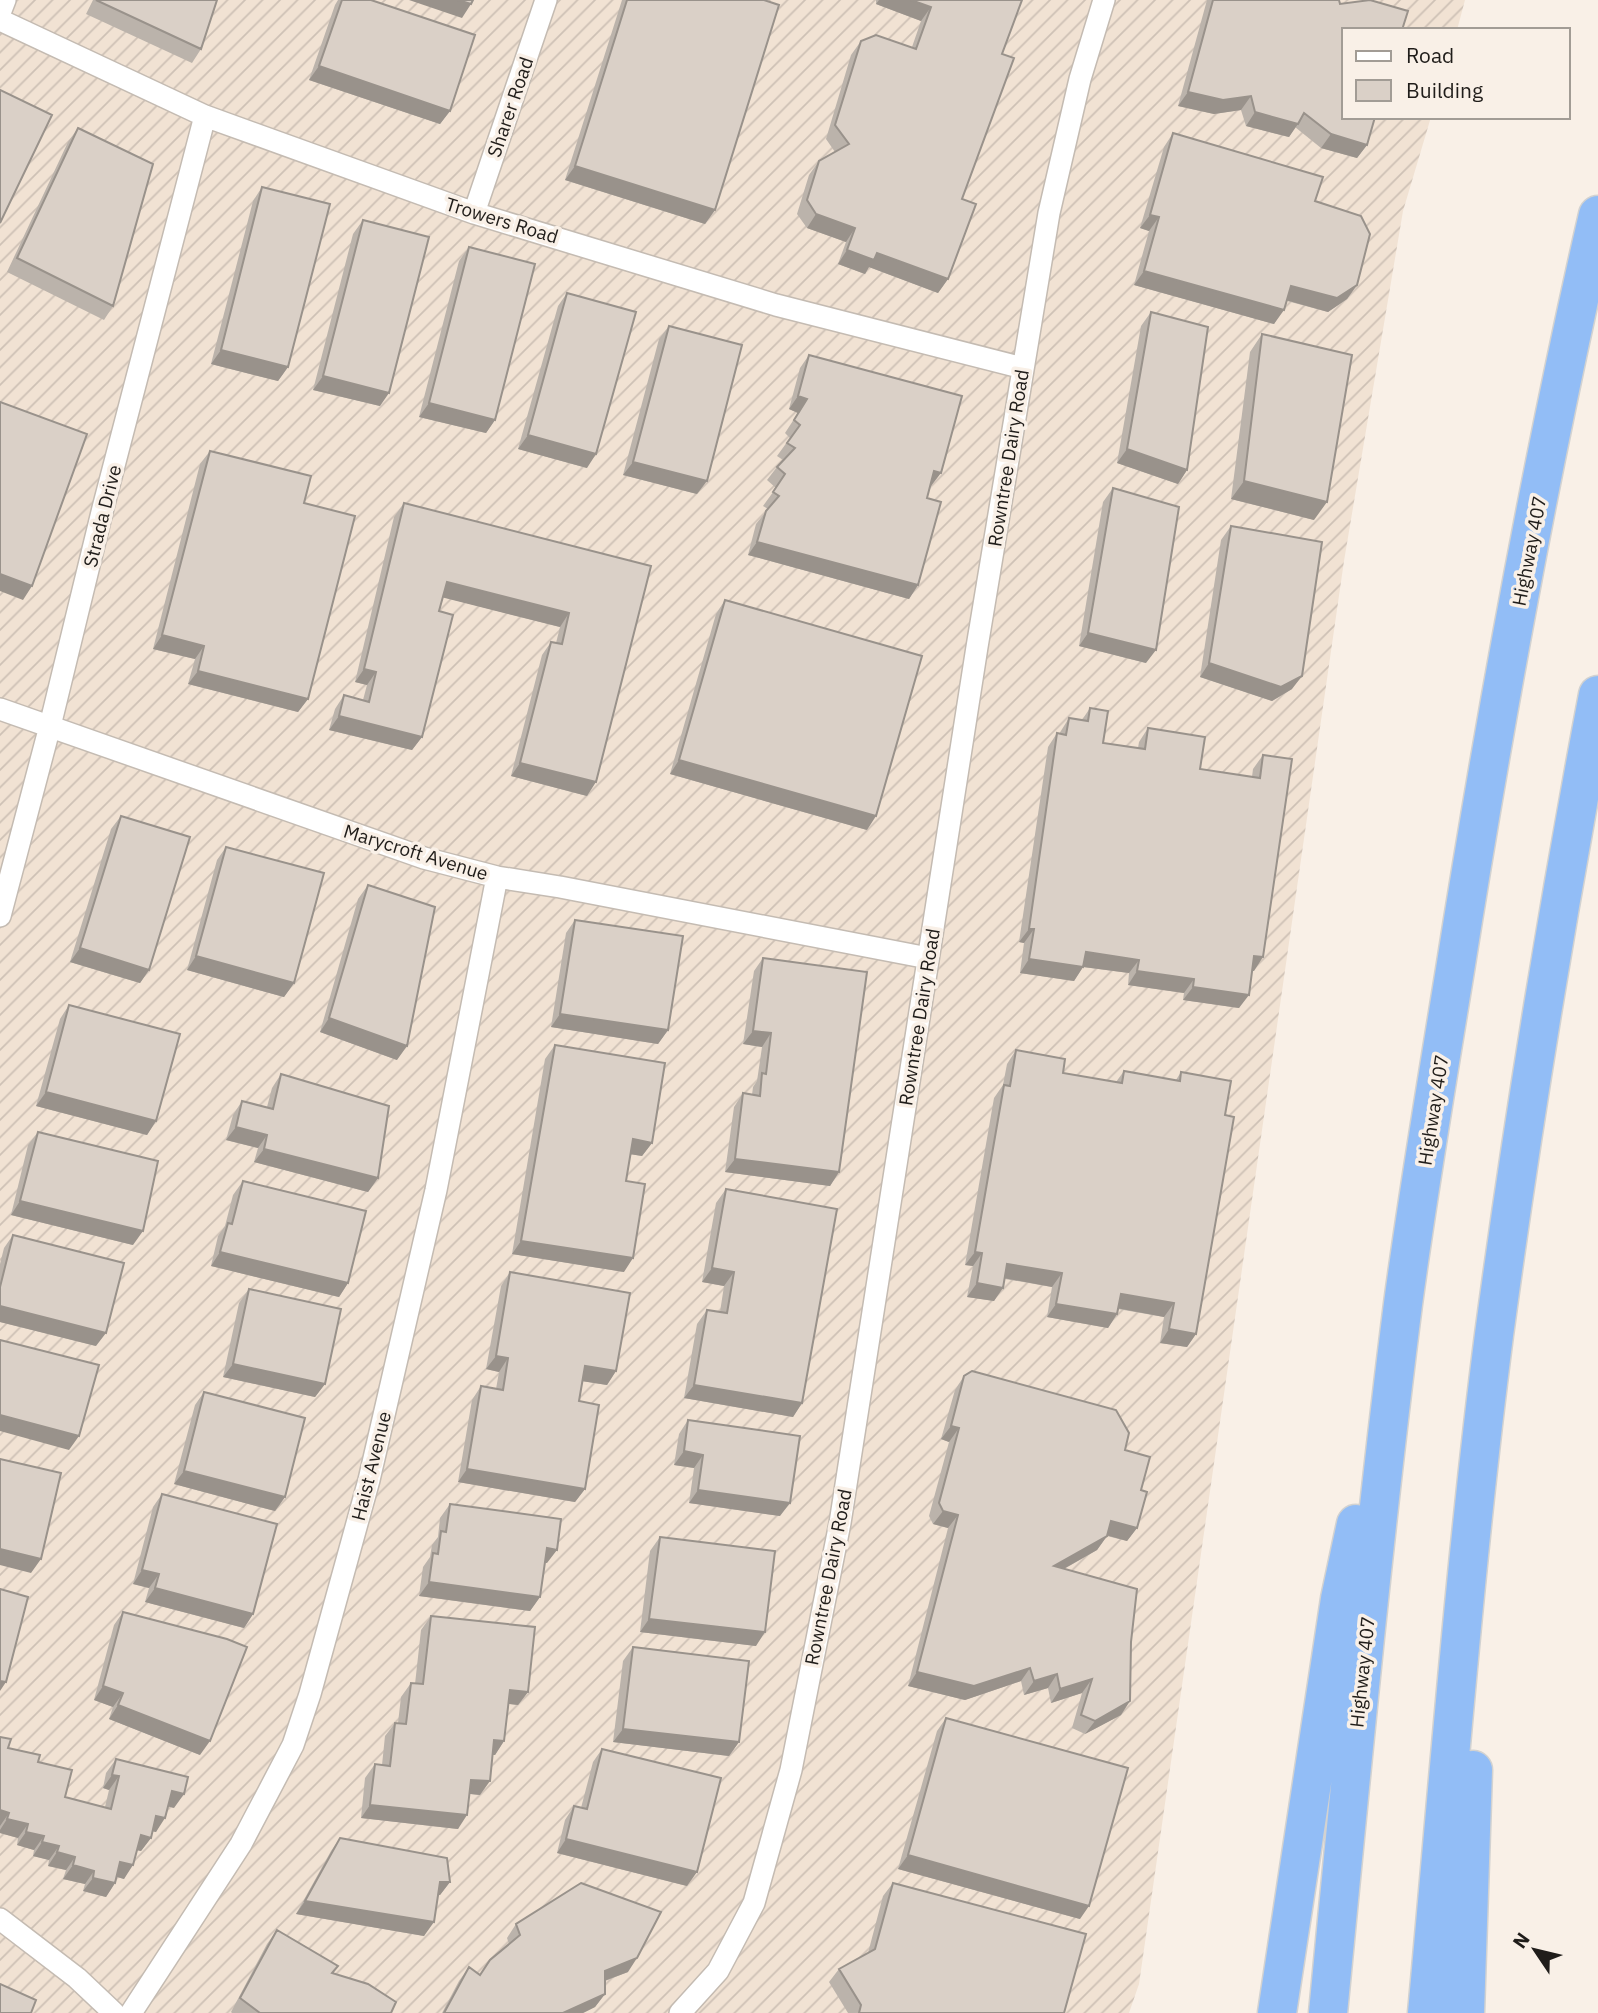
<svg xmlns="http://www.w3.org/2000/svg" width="1598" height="2013" viewBox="0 0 1598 2013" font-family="'IBM Plex Sans',sans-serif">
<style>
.industrial{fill:url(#industrial-furrows)}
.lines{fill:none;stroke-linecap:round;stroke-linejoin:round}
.minor-casing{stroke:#c4bbb2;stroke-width:24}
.motorway-casing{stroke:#d2d2d1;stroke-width:41}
.minor{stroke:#fff;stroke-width:21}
.motorway{stroke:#92bdf6;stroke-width:38}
.wall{fill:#bbb3ab}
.shaded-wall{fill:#99928b}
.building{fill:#dad0c7;stroke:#99928b;stroke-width:2}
.labels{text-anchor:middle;stroke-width:7;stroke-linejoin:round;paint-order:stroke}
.street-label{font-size:19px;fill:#201d1a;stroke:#f9f0e7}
</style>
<defs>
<pattern id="industrial-furrows" width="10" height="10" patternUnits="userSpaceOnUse" patternTransform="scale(1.75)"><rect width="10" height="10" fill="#f1e2d3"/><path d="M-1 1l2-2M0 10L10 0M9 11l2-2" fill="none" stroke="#cec1b5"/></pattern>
</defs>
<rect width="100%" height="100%" fill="#f9f0e7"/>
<path class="industrial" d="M0,0H1465L1457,30H1344V117H1431L1403,211L1344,561L1139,1984L1129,2013H0Z"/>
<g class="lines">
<defs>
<path id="minor" d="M0,13L5,0
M0,20L205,116L474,213L776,305L1023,368
M474,213L546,0
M0,709L424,858L497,877L560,887L928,958
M0,916L50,726L103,508L205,116
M0,1919L77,1978L114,2013
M131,2013L241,1844L293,1745L310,1694L369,1480L436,1190L497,877
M680,2013L718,1971L754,1903L791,1770L840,1523L977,647L1049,213L1080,79L1104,0"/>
<path id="motorway" d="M1277,2013L1340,1599L1356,1524
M1328,2013C1351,1776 1373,1540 1403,1304C1418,1192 1437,1081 1455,970C1495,717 1541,464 1598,215
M1427,2013C1448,1787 1465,1560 1494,1335C1523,1120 1558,907 1598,695
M1465,2013L1473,1770"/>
</defs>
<use href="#minor" class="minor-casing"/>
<use href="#motorway" class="motorway-casing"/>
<use href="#minor" class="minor"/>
<use href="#motorway" class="motorway"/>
</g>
<path class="wall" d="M93,0H217L201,49L192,63L86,14Z
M338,0H371L450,111L440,124L309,80L335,5Z
M622,0H764L715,210L705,224L565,180Z
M876,0H1022L1002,54L962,199L948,279L938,293L869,267L865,274L838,264L846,242L807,228L797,214L809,175L819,161L835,152L826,139L851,55L861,41L912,47L921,21L876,4Z
M1207,0H1339L1367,145L1357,158L1321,148L1295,127L1289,137L1246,126L1241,110L1214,114L1178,106Z
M78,128L113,306L104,320L7,272L68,142Z
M1173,133L1315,201L1357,285L1347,299L1328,312L1287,301L1274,324L1134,285L1149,231L1140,228L1164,147Z
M262,187L288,367L278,381L211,364L253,201Z
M363,220L380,406L313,390L353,234Z
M469,247L495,420L486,433L419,417L459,261Z
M567,293L587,468L518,449L558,306Z
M1151,312L1187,470L1178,484L1117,463L1141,326Z
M669,326L697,494L623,475L659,339Z
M1262,334L1314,520L1231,499L1250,352Z
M809,355L931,486H930L927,498L918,585L909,599L748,555L756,524L768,509L763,506L776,488L767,480L777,467L783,460L777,456L790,438L785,433L798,413L789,409L800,368Z
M210,451L304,503L308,699L298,712L188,684L195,659L153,649L200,464Z
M1113,488L1146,663L1079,646L1103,502Z
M404,503L651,566L587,796L511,776L542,655L551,642L556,643L560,627L443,597L439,611L422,737L412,750L329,730L335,709L344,695L363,700L367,685L355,682L394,517Z
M1231,526L1292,689L1272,701L1200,677L1221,540Z
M725,600L867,830L670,774L716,614Z
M1090,708L1103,743L1138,748L1139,742L1148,728L1200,769L1252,777L1253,769L1263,755L1254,971H1252L1239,1008L1183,1000L1184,993L1128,985L1129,973L1083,967L1074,981L1020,973L1024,943L1019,942L1048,747L1057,733L1059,734L1069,718L1082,720Z
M121,816L149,970L140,983L70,962L111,829Z
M226,847L294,983L284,997L187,970L217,860Z
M368,885L397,1060L320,1032L358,899Z
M575,920L668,1030L658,1044L551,1027L566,933Z
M763,958L839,1172L830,1186L725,1172L734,1107L743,1093L752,1095L753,1087L757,1081L762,1047L743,1044L754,971Z
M69,1005L156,1121L147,1135L36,1106L60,1019Z
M555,1045L652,1143L642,1156L630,1154L626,1181L624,1272L512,1254L545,1059Z
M1016,1050L1063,1073L1116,1082L1124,1071L1176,1080L1181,1072L1225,1115L1196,1334L1187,1347L1160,1343L1164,1317L1118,1309L1117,1314L1108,1328L1047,1317L1052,1287L1005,1279L994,1301L967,1297L973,1266L965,1265L994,1098L1003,1085L1007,1064Z
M281,1074L378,1178L368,1192L254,1162L258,1148L226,1140L233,1115L242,1101L267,1107L272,1088Z
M38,1132L133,1245L11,1215L28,1145Z
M243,1181L348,1283L339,1297L211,1266L218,1236L225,1226L233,1195Z
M726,1189L802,1403L793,1417L684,1398L697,1324L707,1310L720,1312L724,1286L702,1282L716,1203Z
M13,1235L96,1346L0,1322V1264L4,1248Z
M510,1272L616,1371L607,1385L582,1381L579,1401L585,1489L575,1502L458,1482L472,1400L481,1386L496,1389L499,1372L486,1369L501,1286Z
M249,1289L325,1384L315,1397L223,1377L239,1303Z
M964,1376L1125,1450L1141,1490L1137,1528L1127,1541L1107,1536L1097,1550L1064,1569L1121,1715L1085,1734L1072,1728L1082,1693L1051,1703L1048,1688L1024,1695L1021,1681L965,1700L908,1686L948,1528L933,1524L929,1516L949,1442L941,1439L955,1390Z
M204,1392L285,1497L275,1511L174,1484L195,1405Z
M688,1420L780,1516L689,1503L694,1468L674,1465L679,1434Z
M162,1494L253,1614L244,1628L145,1602L149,1588L133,1584L153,1507Z
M450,1504L547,1563H545L540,1597L530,1611L419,1596L423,1567L430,1557L432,1545L438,1537L440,1518Z
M660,1537L756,1646L640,1632L650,1551Z
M123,1612L200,1755L109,1719L113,1707L94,1700L114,1625Z
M431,1616L528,1692L518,1705L509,1704L504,1741L495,1755H492L480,1795L470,1794L458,1829L361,1818L365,1778L375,1764L382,1765L385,1736L395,1723H398L401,1697L411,1683L415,1684L421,1630Z
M633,1647L739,1742L729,1756L613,1742L623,1661Z
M946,1718L1080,1919L898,1869L937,1731Z
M0,1737L8,1748L38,1762L65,1797L105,1807L109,1790L103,1788L106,1773L116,1759L174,1808L168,1806L156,1832L152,1831L151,1838L141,1851L137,1850L124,1879L117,1877L115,1883L106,1897L83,1891L85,1884L63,1879L66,1870L48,1866L49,1860L33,1856L34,1850L17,1845L18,1838L0,1833Z
M602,1749L687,1886L557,1853L565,1820L574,1806L581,1808L593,1762Z
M340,1838L450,1882L440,1895H438L424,1936L296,1914L331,1851Z
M893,1883L1064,2013H848L829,1982L839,1969L868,1953L883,1896Z
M516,1924L628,1972L605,1981V1994L595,2007L583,2013H442L459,1981L469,1967L480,1975L490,1960L509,1944L507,1938Z
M277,1930L332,1973L391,2013H232L231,2012L267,1944Z"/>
<path class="shaded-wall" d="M409,0H458L471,4L462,18Z
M879,0H911L931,7L921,21L876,4Z
M319,66L450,111L440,124L309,80Z
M1188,92L1251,96L1241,110L1214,114L1178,106Z
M1255,112L1298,124L1289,137L1246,126Z
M1331,134L1367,145L1357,158L1321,148Z
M575,166L715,210L705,224L565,180Z
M816,214L855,228L846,242L807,228Z
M1150,215L1159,217L1149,231L1140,228Z
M847,250L877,253L948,279L938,293L869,267L865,274L838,264Z
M1144,271L1284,310L1274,324L1134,285Z
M1357,285L1347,299L1328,312L1282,299L1291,286Z
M221,350L288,367L278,381L211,364Z
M323,376L389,393L380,406L313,390Z
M798,396L807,399L798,413L789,409Z
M429,403L495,420L486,433L419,417Z
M528,435L596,454L587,468L518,449Z
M1127,449L1187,470L1178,484L1117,463Z
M633,462L707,481L697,494L623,475Z
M934,471L941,473L931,486L925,485Z
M1244,481L1327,502L1314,520L1231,499Z
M757,542L918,585L909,599L748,555Z
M0,574L32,586L23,600L0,591Z
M447,582L569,613L560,627L437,596Z
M1088,633L1156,650L1146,663L1079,646Z
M162,635L204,646L195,659L153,649Z
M1209,663L1302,676L1292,689L1272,701L1200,677Z
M364,669L376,672L367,685L355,682Z
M198,671L308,699L298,712L188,684Z
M339,716L422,737L412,750L329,730Z
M679,760L876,816L867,830L670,774Z
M520,763L596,782L587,796L511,776Z
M1029,929H1034L1024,943L1019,942Z
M80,948L149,970L140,983L70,962Z
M1086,952L1139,960L1129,973L1076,966Z
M196,956L294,983L284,997L187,970Z
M1254,956L1263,957L1254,971L1245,970Z
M1029,959L1083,967L1074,981L1020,973Z
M1137,971L1194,979L1184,993L1128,985Z
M1193,987L1249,995L1239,1008L1183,1000Z
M560,1014L668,1030L658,1044L551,1027Z
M329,1018L407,1046L397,1060L320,1032Z
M753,1031L771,1033L762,1047L743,1044Z
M46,1092L156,1121L147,1135L36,1106Z
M236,1127L267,1135L258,1148L226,1140Z
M633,1139L652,1143L642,1156L623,1153Z
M264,1149L378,1178L368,1192L254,1162Z
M735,1159L839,1172L830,1186L725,1172Z
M20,1201L143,1231L133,1245L11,1215Z
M521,1241L633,1258L624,1272L512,1254Z
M220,1252L348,1283L339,1297L211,1266Z
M975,1252L982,1253L973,1266L965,1265Z
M1007,1264L1062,1273L1052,1287L998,1277Z
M712,1268L734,1272L724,1286L702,1282Z
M977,1283L1003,1288L994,1301L967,1297Z
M1121,1294L1174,1303L1164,1317L1111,1307Z
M1056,1304L1117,1314L1108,1328L1047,1317Z
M0,1306L106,1333L96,1346L0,1322Z
M1169,1329L1196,1334L1187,1347L1160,1343Z
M496,1356L508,1358L499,1372L486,1369Z
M233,1364L325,1384L315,1397L223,1377Z
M585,1366L616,1371L607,1385L575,1380Z
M694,1385L802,1403L793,1417L684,1398Z
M0,1415L79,1436L69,1450L0,1431Z
M951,1426L959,1428L949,1442L941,1439Z
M684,1451L703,1455L694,1468L674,1465Z
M467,1469L585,1489L575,1502L458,1482Z
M184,1471L285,1497L275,1511L174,1484Z
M698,1490L790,1503L780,1516L689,1503Z
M943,1511L958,1515L948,1528L933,1524Z
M1111,1521L1137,1528L1127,1541L1102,1534Z
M1107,1536L1097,1550L1044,1580L1054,1566Z
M547,1548L557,1550L547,1563L537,1562Z
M0,1549L41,1559L31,1573L0,1565Z
M142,1570L159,1574L149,1588L133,1584Z
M429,1582L540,1597L530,1611L419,1596Z
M155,1588L253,1614L244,1628L145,1602Z
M649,1619L765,1632L756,1646L640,1632Z
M1030,1668L1021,1681L965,1700L908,1686L917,1672Z
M1057,1674L1048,1688L1024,1695L1034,1681Z
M1092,1679L1082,1693L1051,1703L1060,1689Z
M0,1681L6,1682L0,1691Z
M103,1686L123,1693L113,1707L94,1700Z
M510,1690L528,1692L518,1705L501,1703Z
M1130,1701L1121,1715L1085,1734L1095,1721Z
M118,1705L210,1741L200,1755L109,1719Z
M623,1729L739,1742L729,1756L613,1742Z
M494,1740L504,1741L495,1755L485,1754Z
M112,1775L119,1776L109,1790L103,1788Z
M471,1780L490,1781L480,1795L462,1793Z
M172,1791L184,1794L174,1808L163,1805Z
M370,1805L467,1815L458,1829L361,1818Z
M0,1810L9,1813L0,1826Z
M156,1816L165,1818L156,1832L147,1830Z
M7,1819L28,1824L18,1838L0,1833V1830Z
M26,1832L44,1836L34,1850L17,1845Z
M141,1835L151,1838L141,1851L131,1849Z
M566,1839L697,1872L687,1886L557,1853Z
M42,1842L59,1846L49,1860L33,1856Z
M57,1852L75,1857L66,1870L48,1866Z
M908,1855L1089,1906L1080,1919L898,1869Z
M120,1862L133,1865L124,1879L111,1875Z
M73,1865L94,1871L85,1884L63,1879Z
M93,1878L115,1883L106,1897L83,1891Z
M440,1882H450L440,1895L430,1896Z
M305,1901L434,1922L424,1936L296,1914Z
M637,1958L628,1972L596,1984L605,1971Z
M605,1994L595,2007L583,2013H563Z"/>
<path class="building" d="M96,0H217L201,49Z
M342,0H371L475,35L450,111L319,66Z
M458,0H473L471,4Z
M627,0H764L779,5L715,210L575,166Z
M911,0H1022L1002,54L1014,58L962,199L976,204L948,279L877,253L874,260L847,250L855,228L816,214L807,200L819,161L849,144L835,125L861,41L876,35L916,49L931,7Z
M1213,0H1339L1340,4L1370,0L1408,11L1402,30H1344V117H1375L1367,145L1331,134L1304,113L1298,124L1255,112L1251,96L1223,100L1188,92Z
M0,90L52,115L0,223Z
M78,128L153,164L113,306L17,258Z
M1173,133L1323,177L1315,201L1361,216L1370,234L1357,285L1337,298L1291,286L1284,310L1144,271L1159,217L1150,215Z
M262,187L330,204L288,367L221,350Z
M363,220L429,237L389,393L323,376Z
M469,247L535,264L495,420L429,403Z
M567,293L636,312L596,454L528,435Z
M1151,312L1208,327L1187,470L1127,449Z
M669,326L742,345L707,481L633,462Z
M1262,334L1352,355L1327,502L1244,481Z
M809,355L962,396L941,473L934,471L927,498L941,502L918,585L757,542L766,511L779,496L773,492L785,474L777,467L795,448L787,443L800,425L794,420L807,399L798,396Z
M0,402L87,434L32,586L0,574Z
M210,451L311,476L304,503L355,516L308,699L198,671L204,646L162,635Z
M1113,488L1179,507L1156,650L1088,633Z
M404,503L651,566L596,782L520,763L551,642L562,644L569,613L447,582L439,611L453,615L422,737L339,716L344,695L369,702L376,672L364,669Z
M1231,526L1322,542L1302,676L1281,687L1209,663Z
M725,600L922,656L876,816L679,760Z
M1090,708L1108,711L1103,743L1145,749L1148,728L1205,737L1200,769L1260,778L1263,755L1292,759L1263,957L1254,956L1249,995L1193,987L1194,979L1137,971L1139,960L1086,952L1083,967L1029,959L1034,929H1029L1057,733L1066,735L1069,718L1088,721Z
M121,816L190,837L149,970L80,948Z
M226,847L324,873L294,983L196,956Z
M368,885L435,907L407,1046L329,1018Z
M575,920L683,936L668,1030L560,1014Z
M763,958L867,972L839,1172L735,1159L743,1093L760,1096L762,1073L766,1074L771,1033L753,1031Z
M69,1005L180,1034L156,1121L46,1092Z
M555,1045L665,1063L652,1143L633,1139L626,1181L645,1184L633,1258L521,1241Z
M1016,1050L1065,1059L1063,1073L1122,1083L1124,1071L1180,1081L1181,1072L1231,1081L1225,1115L1234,1117L1196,1334L1169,1329L1174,1303L1121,1294L1117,1314L1056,1304L1062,1273L1007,1264L1003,1288L977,1283L982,1253L975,1252L1004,1085L1010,1086Z
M281,1074L389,1106L378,1178L264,1149L267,1135L236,1127L242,1101L273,1109Z
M38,1132L158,1161L143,1231L20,1201Z
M243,1181L366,1211L348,1283L220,1252L228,1223L232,1224Z
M726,1189L837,1209L802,1403L694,1385L707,1310L727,1313L734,1272L712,1268Z
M13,1235L124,1263L106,1333L0,1306V1287Z
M510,1272L630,1293L616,1371L585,1366L579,1401L599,1405L585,1489L467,1469L481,1386L503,1390L508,1358L496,1356Z
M249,1289L341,1309L325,1384L233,1364Z
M0,1340L99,1365L79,1436L0,1415Z
M972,1371L1116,1410L1129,1433L1125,1450L1150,1457L1141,1490L1147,1492L1137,1528L1111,1521L1107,1536L1054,1566L1137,1589L1131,1642L1130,1701L1095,1721L1081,1715L1092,1679L1060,1689L1057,1674L1034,1681L1030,1668L974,1686L917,1672L958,1515L943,1511L939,1503L959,1428L951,1426L964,1376Z
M204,1392L305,1418L285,1497L184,1471Z
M688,1420L800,1436L790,1503L698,1490L703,1455L684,1451Z
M0,1459L61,1473L41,1559L0,1549Z
M162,1494L277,1524L253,1614L155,1588L159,1574L142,1570Z
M450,1504L561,1519L557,1550L547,1548L540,1597L429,1582L433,1553L438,1554L441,1531L446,1532Z
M660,1537L775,1551L765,1632L649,1619Z
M0,1589L28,1597L6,1682L0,1681Z
M123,1612L227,1639L247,1647L210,1741L118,1705L123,1693L103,1686Z
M431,1616L535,1627L528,1692L510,1690L504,1741L494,1740L490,1781L471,1780L467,1815L370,1805L375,1764L390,1766L395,1723L406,1724L411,1683L423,1684Z
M633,1647L749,1661L739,1742L623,1729Z
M946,1718L1128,1768L1089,1906L908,1855Z
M0,1737L11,1739L8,1748L40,1755L38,1762L72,1770L65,1797L111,1809L119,1776L112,1775L116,1759L188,1777L184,1794L172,1791L165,1818L156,1816L151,1838L141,1835L133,1865L120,1862L115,1883L93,1878L94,1871L73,1865L75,1857L57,1852L59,1846L42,1842L44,1836L26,1832L28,1824L7,1819L9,1813L0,1810Z
M602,1749L721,1778L697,1872L566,1839L574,1806L587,1809Z
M340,1838L447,1858L450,1882H440L434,1922L305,1901Z
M581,1883L661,1912L637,1958L605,1971V1994L563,2013H444L469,1967L480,1975L490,1960L520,1935L516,1924Z
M893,1883L1086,1934L1064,2013H859L861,2005L839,1969L875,1949Z
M277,1930L338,1966L332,1973L368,1984L396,2002L391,2013H260L240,1998Z
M0,1984L36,2000L31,2013H0Z"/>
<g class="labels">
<g class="street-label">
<text transform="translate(510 107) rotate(-71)" y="7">Sharer Road</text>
<text transform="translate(502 220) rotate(17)" y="7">Trowers Road</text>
<text transform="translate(1008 458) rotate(-81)" y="7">Rowntree Dairy Road</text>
<text transform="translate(102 516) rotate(-76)" y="7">Strada Drive</text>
<text transform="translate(1529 551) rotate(-79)" y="7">Highway 407</text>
<text transform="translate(416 852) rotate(17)" y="7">Marycroft Avenue</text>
<text transform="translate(919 1017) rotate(-81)" y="7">Rowntree Dairy Road</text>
<text transform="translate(1433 1110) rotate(-81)" y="7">Highway 407</text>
<text transform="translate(371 1466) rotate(-76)" y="7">Haist Avenue</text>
<text transform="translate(828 1577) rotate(-79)" y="7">Rowntree Dairy Road</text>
<text transform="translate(1362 1672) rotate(-84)" y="7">Highway 407</text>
</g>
</g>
<rect x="1342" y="28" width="228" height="91" fill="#f9f0e7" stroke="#a29c95" stroke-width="2"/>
<rect x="1356" y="51" width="35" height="10" fill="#ffffff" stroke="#a29c95" stroke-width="2"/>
<text x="1406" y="63" font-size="21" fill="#201d1a">Road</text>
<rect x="1356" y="80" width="35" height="21" fill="#dad0c7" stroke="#a29c95" stroke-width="2"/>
<text x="1406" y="98" font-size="21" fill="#201d1a">Building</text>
<g transform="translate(1535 1950) rotate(305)" stroke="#f9f0e7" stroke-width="5" paint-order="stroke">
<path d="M0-5L12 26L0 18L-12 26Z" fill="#201d1a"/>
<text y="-10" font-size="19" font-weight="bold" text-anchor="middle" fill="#201d1a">N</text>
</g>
</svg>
